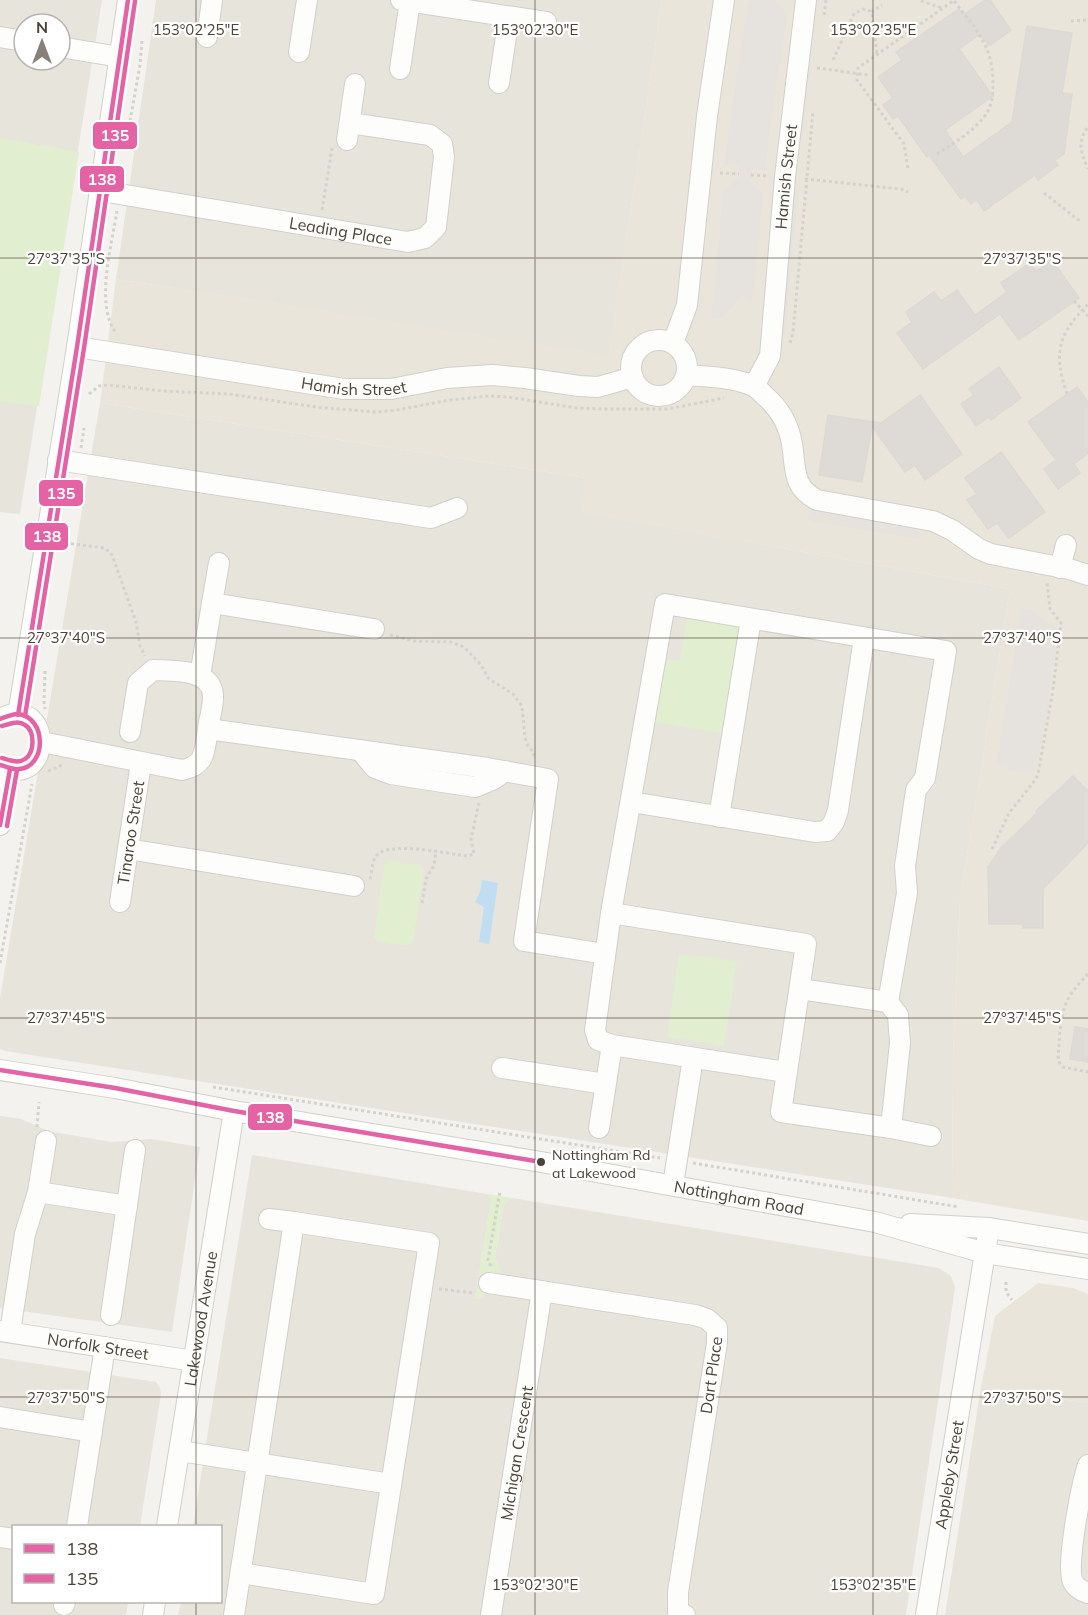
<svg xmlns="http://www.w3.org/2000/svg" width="1088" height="1615" viewBox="0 0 1088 1615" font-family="Mulish,sans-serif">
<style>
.residential{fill:#e7e4dc;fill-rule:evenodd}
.education{fill:#eae5da}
.green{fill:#e1eecf}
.parking{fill:#e6e3df}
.water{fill:#c0ddf1}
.building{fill:#dedbd6;stroke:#dcd9d4;stroke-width:1.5}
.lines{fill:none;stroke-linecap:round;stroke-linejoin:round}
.minor-casing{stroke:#d2d0cb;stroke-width:22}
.path{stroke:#d3d2cc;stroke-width:3;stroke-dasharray:3 3;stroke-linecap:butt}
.minor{stroke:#fdfdfc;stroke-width:20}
.bus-1-casing{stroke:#fff;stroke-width:9}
.bus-2-casing{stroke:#fff;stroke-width:9}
.bus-1{stroke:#e463a4;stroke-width:4.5}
.bus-2{stroke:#e463a4;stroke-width:4.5}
.ticks{fill:none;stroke:#4b4439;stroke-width:1.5;stroke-opacity:0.45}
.bus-dot{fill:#4b4439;stroke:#fff;stroke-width:2}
.labels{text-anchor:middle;stroke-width:4.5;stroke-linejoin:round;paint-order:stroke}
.bus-label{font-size:14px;fill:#4b4439;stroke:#fff;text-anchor:start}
.street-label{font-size:16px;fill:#4b4439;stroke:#fff}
.ticks-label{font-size:15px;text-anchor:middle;fill:#4b4439;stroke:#fff;stroke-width:4.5;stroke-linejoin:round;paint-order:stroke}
.line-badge{stroke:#fff;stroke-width:2}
.badge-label{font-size:16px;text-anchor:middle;font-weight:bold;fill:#fff}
</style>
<rect width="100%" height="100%" fill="#f4f2ee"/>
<path class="residential" d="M0,0H102L20,514L0,512ZM24,24H60V60H24Z
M156,0H662L609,356L116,279Z
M100,403L586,478L581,512L1010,589L960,899L953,1056L952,1198L5,1051L0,1049V998Z
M0,1116L21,1119L48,1131L112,1142L151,1139L200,1147L172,1332L0,1308Z
M252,1155L487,1194L491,1200L475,1298L483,1299L487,1271L502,1273L495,1256L504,1204L512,1198L939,1268L951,1276L955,1288L906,1615H178L181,1602H220V1526H193Z
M0,1358L156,1382L160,1388L161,1394L140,1526H14V1602H128L126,1615H0Z
M981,1387L1088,1403V1615H945Z"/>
<path class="education" d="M662,0H1088V1221L952,1198L953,1056L960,899L1010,589L580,512L586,478L100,403L116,279L609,355Z
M1038,1283L1073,1288L1088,1294V1403L981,1387L995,1316Z"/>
<path class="green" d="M0,138L79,152L39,406L0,401Z
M687,614L742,623L725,734L653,722L664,659L680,661Z
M390,861L419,865L424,871L413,942L407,946L378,941L374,937L384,864Z
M679,954L737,961L724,1046L667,1037Z
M487,1194L512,1198L504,1204L495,1255L502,1273L487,1272L483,1299L475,1298L491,1200Z"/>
<path class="parking" d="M751,0H775L785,11L787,19L770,124L765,172L755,167L751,171V182L763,195L753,302L741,296L725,315L715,320L712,318L723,193L727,187L738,178L739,169L737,165L733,164L724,167L740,52L748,7Z
M808,24L815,25L802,142H795Z
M791,184L798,191L785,333H778Z
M813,507L921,526L919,539L816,522L807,519Z
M1021,608L1031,610L1048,624L1058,627L1047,715L1035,773L1008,771V767L996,764L1003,727Z"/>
<path class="water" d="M482,880L498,883L489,944L479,942L484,907L475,902L480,892Z"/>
<path class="building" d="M985,0H990L1011,30L989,46L980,34L959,49L993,96L945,130L963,157L1012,122L1027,26L1072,33L1062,93L1072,94L1064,154L1055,160L1058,165L1038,180L1035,175L984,211L977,200L971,204L965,196L961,199L929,155L927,157L898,116L893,119L883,105L893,98L878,77L902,60L896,52L959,9L963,15Z
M1052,260L1079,298L1019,340L1000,314L923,369L897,333L912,322L906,312L934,292L941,301L957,290L975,315L1007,292L1001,283L1030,263L1036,271Z
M999,367L1021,398L991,420L989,417L976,426L961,404L974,395L969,389Z
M1077,387L1088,402V453L1074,464L1080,473L1058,489L1044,469L1056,460L1028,422Z
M920,395L962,454L925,480L915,465L905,472L872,426L862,482L819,475L828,415L881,423Z
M1001,452L1045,512L1009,538L997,523L988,529L967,500L977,494L965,478Z
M1073,776L1088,791V843L1043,889V928H1023V924H989L988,867L1001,848L1037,813L1036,811Z
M1075,1027L1088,1029V1062L1070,1059Z"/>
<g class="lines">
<defs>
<g id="minor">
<path d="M401,0L546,22"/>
<path d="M0,37L24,41"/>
<path d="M207,37L212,0"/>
<path d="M60,47L120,57"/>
<path d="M299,52L307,0"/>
<path d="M400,69L410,1"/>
<path d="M499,83L509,17"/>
<path d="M347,140L355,84"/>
<path id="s1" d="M101,191L408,242L425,238L436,227L444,157L442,144L430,135L350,123"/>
<circle cx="659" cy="368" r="28"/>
<path d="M673,343L687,305L707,116L724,0"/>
<path id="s2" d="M77,347L344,389H391L447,378L492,375L525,378L579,386L598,387L633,377"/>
<path d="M687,375C708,377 731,377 751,385C757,387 761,392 765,396C780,409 789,425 792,444C796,469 792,487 817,500L933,521L952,530L979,549L991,554L1069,569L1088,575"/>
<path id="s3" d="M754,386L770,356L785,177L806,0"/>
<path d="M58,460L431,518L457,508"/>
<path d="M1060,568L1066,545"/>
<path d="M212,603L219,563"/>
<path d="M200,676L212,603L374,629"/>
<path d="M18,715L77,347L128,0"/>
<path d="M0,719C53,691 54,792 0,765"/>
<path d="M130,732L138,683L153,670C172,671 211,668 213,695C214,706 209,718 208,729"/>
<path d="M42,742L182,770C207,765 204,750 208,729L487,768L548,779L524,941L605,954"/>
<path d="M360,750L375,768L391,774L475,787L494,779L505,771"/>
<path d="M631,802L815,832L827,831L834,822L838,810L864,638"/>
<path d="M719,817L751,619"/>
<path d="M0,825L10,769"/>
<path d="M128,849L354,886"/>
<path id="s4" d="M120,902L141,763"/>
<path d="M611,913L665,604L946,651L925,778L916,790L905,866L907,893L888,1002L898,1015L900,1043L891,1128L781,1112L806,944L611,913L595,1030L598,1040L612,1045L786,1072"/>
<path d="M800,989L888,1002"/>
<path d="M502,1068L605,1084"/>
<path id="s5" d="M0,1070L115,1088L234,1111L541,1162L875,1222L985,1253L1088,1269"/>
<path d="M599,1128L612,1045"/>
<path d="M891,1128L931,1136"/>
<path d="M673,1185L693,1058"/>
<path d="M38,1192L127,1206"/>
<path d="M269,1219L294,1222"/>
<path d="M910,1224L989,1228L1088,1244"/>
<path d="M489,1283L695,1315L707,1319L717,1328V1343L678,1592V1612L685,1615"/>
<path d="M111,1315L135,1150"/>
<path id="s6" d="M0,1331L194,1361"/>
<path d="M10,1332L25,1234L38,1192L46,1141"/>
<path d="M0,1417L92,1432"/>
<path d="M180,1451L391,1484"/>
<path d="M1088,1465C1082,1483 1065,1567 1073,1582C1076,1588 1082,1591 1088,1593"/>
<path d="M77,1526L105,1347"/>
<path id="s7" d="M167,1526L234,1111"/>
<path d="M0,1537L14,1539"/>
<path d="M64,1605L65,1602"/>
<path d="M153,1615L155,1602"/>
<path d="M234,1615C254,1484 274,1353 294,1222L429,1243L374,1594L241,1573"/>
<path id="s8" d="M491,1615L542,1291"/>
<path id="s9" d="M926,1615L989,1228"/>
</g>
</defs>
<use href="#minor" class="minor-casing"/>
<path class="path" d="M921,1L942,8
M871,12L882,5
M824,15L826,0
M1071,21L1088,20
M833,60L854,14L863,9L870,11L872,14L877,54
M817,68L868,75
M130,121L140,65L142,41
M1087,128C1077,143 1081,153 1088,169
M937,154C953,143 972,133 984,117C992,107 993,95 993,82C993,46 975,28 954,1
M908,168L904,144L857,80L858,68L953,1
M720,173L739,174
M751,175L769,176
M805,179L901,189L908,192
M1044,193L1081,222
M322,210L332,148
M117,211C112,244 94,307 117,334
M1074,301L1088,316
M790,343L793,333L813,111
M89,394L99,386L109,385L162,391L229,394L316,407L375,412L397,410L450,400L489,396L508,397L576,408L605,409H668L724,398
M1067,394C1053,352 1058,335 1088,304
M81,448L84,428
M65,543L105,548L112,555L136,622L140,646L145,656
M390,635L414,641L451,642L464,647L481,665L489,679L513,694L522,706L525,738L528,746L534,753L533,758
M45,671L44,702L45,709
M48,771L60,766L61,763
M992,849L1009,813L1036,779L1038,774L1053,690L1061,623L1050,609L1047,582
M370,879C372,872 372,861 376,856C388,840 448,854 467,856L474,854L471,838L479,803
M422,903L426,879L434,865L436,852
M0,963L32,784
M1088,974C1082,981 1074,988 1070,996C1059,1013 1060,1037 1058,1056L1059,1062L1063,1067L1088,1072
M213,1087L660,1158
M37,1127L39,1102
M693,1163L959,1207
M491,1266L488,1260L500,1191
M1006,1282V1292L1012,1300
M439,1289L474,1293"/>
<use href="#minor" class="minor"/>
<defs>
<path id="bus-1" d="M18,715L77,347L128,0
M0,719C5,717 13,714 18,714C47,717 47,767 19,769C13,770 5,766 0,765
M0,825L10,769
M0,1070L115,1088L234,1111L541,1162"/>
<path id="bus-2" d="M25,716L84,348L135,1
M2,758C9,760 18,764 25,759C35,752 35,731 25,725C18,720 9,724 2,726
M7,826L17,770"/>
</defs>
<use href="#bus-1" class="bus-1-casing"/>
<use href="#bus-2" class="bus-2-casing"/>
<use href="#bus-1" class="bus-1"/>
<use href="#bus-2" class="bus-2"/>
</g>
<path class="ticks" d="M196,0V1526M535,0V1615M873,0V1615M0,258H1088M0,638H1088M0,1018H1088M0,1397H1088M196,1602V1615"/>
<circle class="bus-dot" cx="541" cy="1162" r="5"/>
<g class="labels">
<g class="bus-label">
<text x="552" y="1160">Nottingham Rd<tspan x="552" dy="18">at Lakewood</tspan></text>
</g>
<g class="street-label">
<text dy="6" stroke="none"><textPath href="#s3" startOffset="214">Hamish Street</textPath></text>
<text dy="6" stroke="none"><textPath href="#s1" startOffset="243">Leading Place</textPath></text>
<text dy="6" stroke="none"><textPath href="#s2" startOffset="280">Hamish Street</textPath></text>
<text dy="6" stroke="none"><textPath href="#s4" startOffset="70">Tinaroo Street</textPath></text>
<text dy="6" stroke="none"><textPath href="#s5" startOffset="750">Nottingham Road</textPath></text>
<text dy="6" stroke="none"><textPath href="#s7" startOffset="210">Lakewood Avenue</textPath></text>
<text dy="6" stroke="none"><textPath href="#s6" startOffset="99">Norfolk Street</textPath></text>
<text transform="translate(711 1375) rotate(-82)" y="6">Dart Place</text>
<text dy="6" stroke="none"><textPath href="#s8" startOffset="164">Michigan Crescent</textPath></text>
<text dy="6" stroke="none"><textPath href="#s9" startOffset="142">Appleby Street</textPath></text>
</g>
</g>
<g class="ticks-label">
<text x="196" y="35">153°02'25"E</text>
<text x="535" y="35">153°02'30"E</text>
<text x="873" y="35">153°02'35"E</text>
<text x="66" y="264">27°37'35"S</text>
<text x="1022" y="264">27°37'35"S</text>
<text x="66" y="643">27°37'40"S</text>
<text x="1022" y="643">27°37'40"S</text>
<text x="66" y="1023">27°37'45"S</text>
<text x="1022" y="1023">27°37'45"S</text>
<text x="66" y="1403">27°37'50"S</text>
<text x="1022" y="1403">27°37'50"S</text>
<text x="535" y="1590">153°02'30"E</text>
<text x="873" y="1590">153°02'35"E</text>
</g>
<g class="line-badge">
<rect x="92" y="121" width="46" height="29" rx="6" fill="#e463a4"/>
<rect x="79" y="165" width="46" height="28" rx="6" fill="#e463a4"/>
<rect x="38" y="479" width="46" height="28" rx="6" fill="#e463a4"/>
<rect x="24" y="522" width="45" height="29" rx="6" fill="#e463a4"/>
<rect x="247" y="1103" width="46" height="28" rx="6" fill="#e463a4"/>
</g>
<g class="badge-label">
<text x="115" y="141">135</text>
<text x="102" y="185">138</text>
<text x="61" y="499">135</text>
<text x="47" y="542">138</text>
<text x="270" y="1123">138</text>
</g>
<rect x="12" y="1525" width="210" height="78" fill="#ffffff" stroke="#b7b4b0" stroke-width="1.5"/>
<rect x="24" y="1544" width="30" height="9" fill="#e463a4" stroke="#b7b4b0" stroke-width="1.5"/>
<text x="66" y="1555" font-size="18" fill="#4b4439">138</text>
<rect x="24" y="1574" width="30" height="9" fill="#e463a4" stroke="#b7b4b0" stroke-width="1.5"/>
<text x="66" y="1585" font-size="18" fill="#4b4439">135</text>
<g transform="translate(42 42)"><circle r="28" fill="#ffffff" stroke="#b7b4b0" stroke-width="1.5"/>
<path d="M0-4.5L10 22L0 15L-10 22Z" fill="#868178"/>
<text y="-9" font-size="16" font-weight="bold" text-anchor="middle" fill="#4b4439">N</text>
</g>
</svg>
